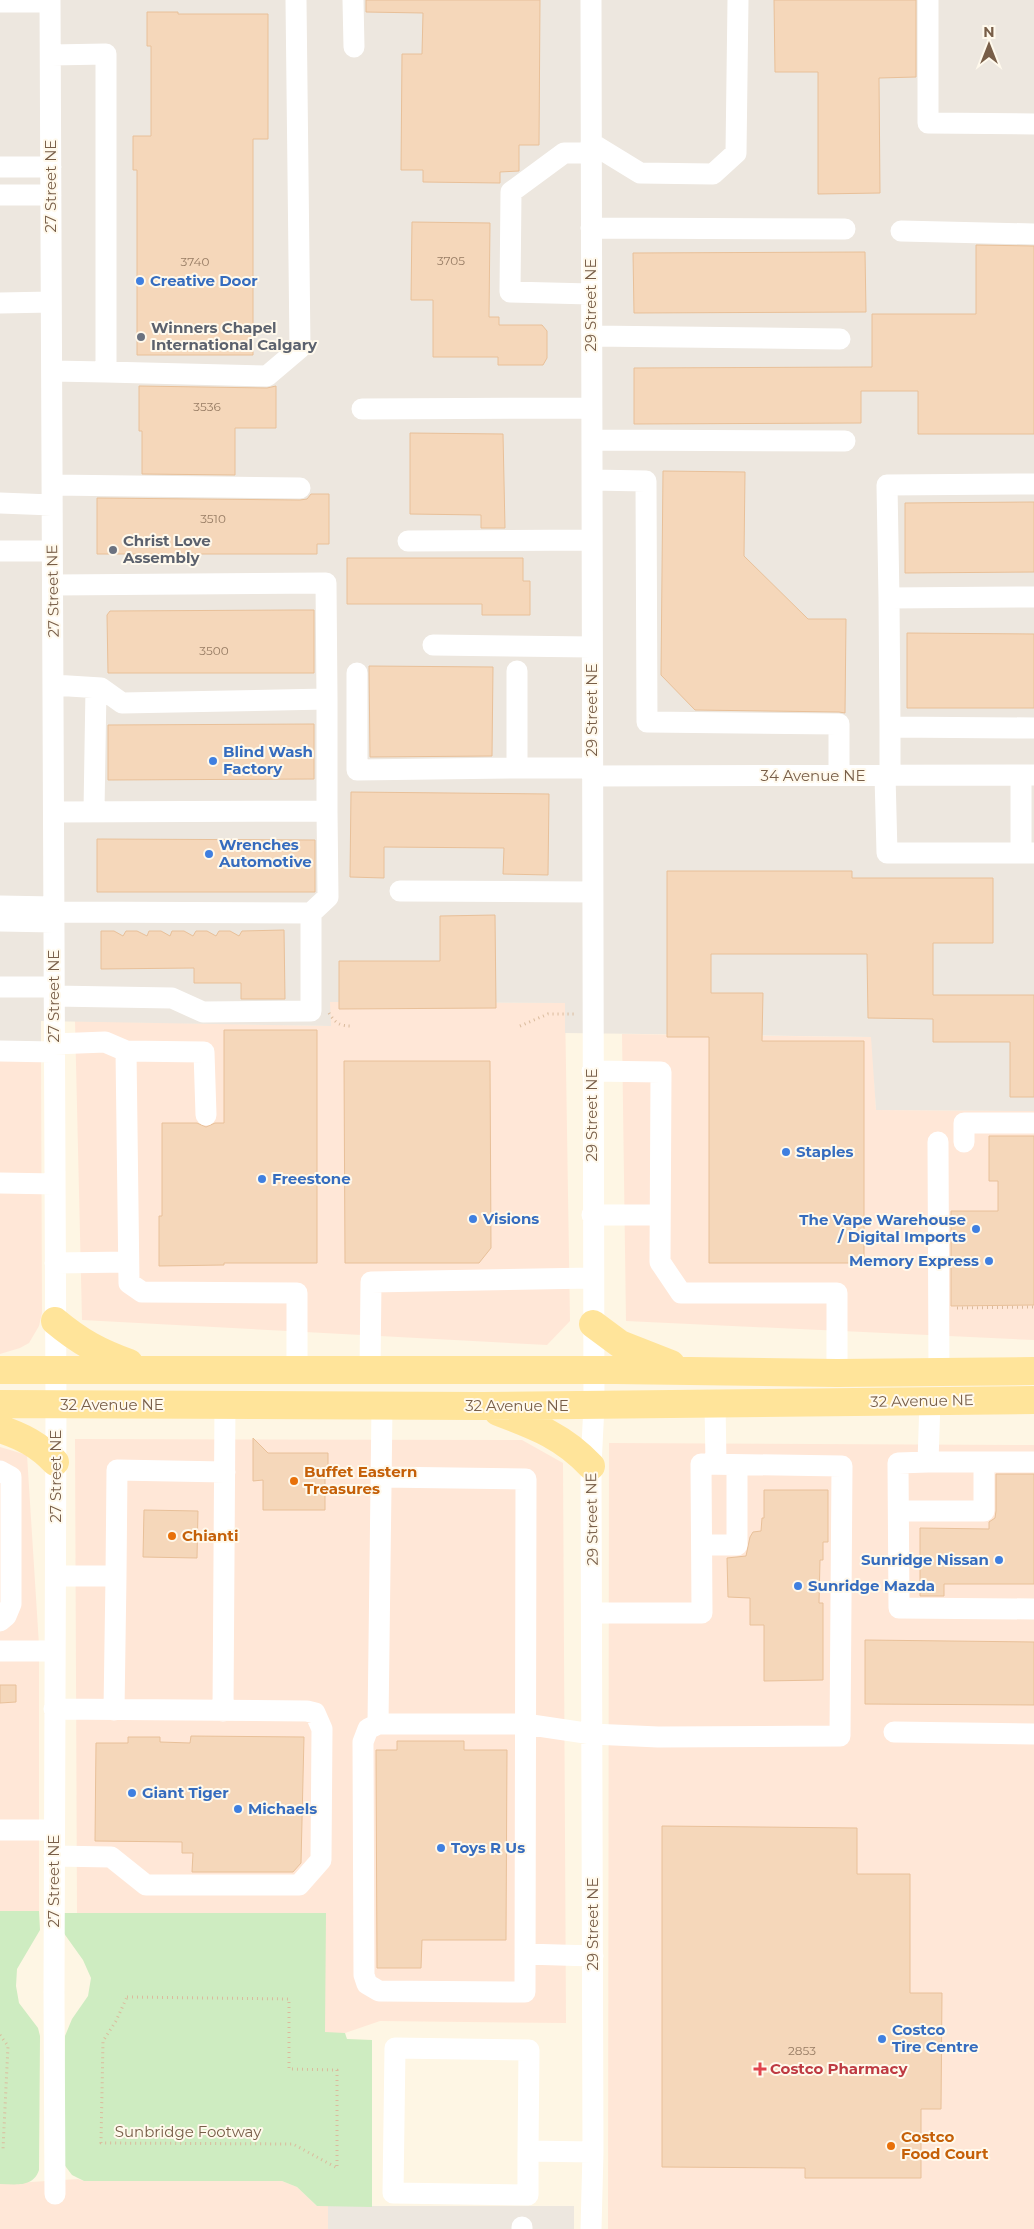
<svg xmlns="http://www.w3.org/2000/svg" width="1034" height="2229" viewBox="0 0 1034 2229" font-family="Montserrat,sans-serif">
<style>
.commercial{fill:#ffe7d7}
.industrial{fill:#ede7df}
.green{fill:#ceecc1}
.building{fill:#f5d7ba;stroke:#e8c099}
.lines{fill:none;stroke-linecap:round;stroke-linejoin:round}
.path{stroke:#dabb9d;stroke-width:3;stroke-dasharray:1 4;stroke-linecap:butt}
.minor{stroke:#fff;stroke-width:21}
.major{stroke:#ffe49a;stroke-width:28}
.shop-dot{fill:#3f7fe0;stroke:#fff9ec;stroke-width:2}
.worship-dot{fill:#6b7280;stroke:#fff9ec;stroke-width:2}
.food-dot{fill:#e8710a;stroke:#fff9ec;stroke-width:2}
.health-dot{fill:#e0444e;stroke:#fff9ec;stroke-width:2}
.labels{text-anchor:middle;stroke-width:4;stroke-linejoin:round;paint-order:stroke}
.number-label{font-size:12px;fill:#977c64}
.street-label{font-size:15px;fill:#785e48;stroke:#fff9ec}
.shop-label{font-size:15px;font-weight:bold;fill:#366cbe;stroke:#fff9ec;text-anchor:start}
.worship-label{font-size:15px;font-weight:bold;fill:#5b616d;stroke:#fff9ec;text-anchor:start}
.food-label{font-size:15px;font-weight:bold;fill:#c56008;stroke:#fff9ec;text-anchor:start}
.health-label{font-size:15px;font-weight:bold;fill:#be3a42;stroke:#fff9ec;text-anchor:start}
</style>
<rect width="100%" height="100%" fill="#fef6e4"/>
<path class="commercial" d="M330,1002L565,1003L570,1321L547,1345L82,1320L75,1021L330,1026Z
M622,1034L872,1037L876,1110L1034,1111V1340L626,1321Z
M0,1057L41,1059L42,1313L39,1326L29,1343L20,1348L0,1354Z
M75,1439L522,1440L563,1463L566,2023L380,2021L345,2033H325V1913H77Z
M609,1443L1034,1445V2229H608Z
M0,1447L27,1455L39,1645V1911H0Z
M78,2179L84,2181H282L297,2187L317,2206H328V2229H0V2184Z"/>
<path class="industrial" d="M0,0H1034V1111L876,1110L871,1037L565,1033V1003L330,1002L331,1026L41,1021V1059L0,1057Z
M328,2206H574V2229H328Z"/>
<path class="green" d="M0,1911H39L40,1930L17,1969L16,1986L19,2003L38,2028L40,2036L39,2170C33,2188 16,2184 0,2184Z
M63,1913H326L325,2032L345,2033L347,2039L372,2040V2207L317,2206L297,2187L282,2181H84L72,2175L63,2163L65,2036L72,2019L88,1996L91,1978L83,1960L63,1932Z"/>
<path class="building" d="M366,0H540L539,145H519V171L500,172V183L423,182V170H401L402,54H422L423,13L366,12Z
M774,0H916V77L879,78L880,193L818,194V72H775Z
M147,12H178V14H268V139H253V355H137V170H133V136H151V46H147Z
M412,222L490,223L489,317H499V325H542L547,331V358L543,365H498V357H433V300H411Z
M976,245L1034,246V434H918V391H861V423L634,424V368L872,367V314H976Z
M865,252L866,312L634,313L633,253Z
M139,386L267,388L276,386V428H235V475L142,474V431H139Z
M410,433L503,434L505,528H481V515L410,514Z
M663,471L745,472L744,556L808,619H846L845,713L839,712L695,710L661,675Z
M311,494H329V544H317V554H97V498L300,500L307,499Z
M1034,502V572L905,573V503Z
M347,558H523V581H530V615H482V604H347Z
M294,610H314V673H108L107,615L110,611Z
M907,633L1034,634V708H907Z
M369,666L493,667L492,756L370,757Z
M314,724V779L108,780V725Z
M351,792L549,794L548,875L503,874L504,848L384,847V878L350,877Z
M97,839L315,840V892H97Z
M667,871H852V878H993V943H933V995H1034V1097H1010V1042H933V1019L868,1018L867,954H711V993H763L762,1041H864V1263H709V1037H667Z
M495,915L496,1008L339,1009V961H440V916Z
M284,930L285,999H241V983H194V968L101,969V931H114L123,936L126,931H137L147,936L149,931H161L170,936L172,931H184L193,936L196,931H207L216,936L219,931H230L239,936L242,931Z
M224,1030H317V1263H224V1265L159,1266V1216H162V1123H197L206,1127L215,1123H224Z
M344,1061H490L491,1248L479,1263H345Z
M989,1136H1034V1305L951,1306V1211H998V1181H989Z
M253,1438L268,1453H328V1477H325V1510H263V1480L253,1481Z
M996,1474H1034V1584H944V1596H920V1528L989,1529V1522L995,1518L996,1511Z
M764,1490H828V1542H823V1560H820L819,1603H823V1680L764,1681V1625H750V1598L728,1597L727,1558L746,1556L750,1537L753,1532L761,1531L762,1518H764Z
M144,1510L198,1511L197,1558L143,1557Z
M865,1640L1034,1642V1705L865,1704Z
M0,1685H16V1702L0,1703Z
M191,1736L304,1737L301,1863L293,1872H192L193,1853H182V1842L95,1841L96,1743H128V1737H160V1742L190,1743Z
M397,1741H464V1750H507L506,1940H422L421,1968H377L376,1750H397Z
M662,1826L857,1828V1874H910V1993H942L941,2109H921V2178H805V2168L662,2167Z"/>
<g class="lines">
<path class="path" d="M329,1013C336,1024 340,1026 353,1026
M520,1026L548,1014H576
M957,1308L1034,1307
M127,1997L289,1999V2069L337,2070V2168L293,2144L101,2143L103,2041L116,2021Z
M0,2035L8,2046L3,2149H0"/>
<path class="minor" d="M50,0L56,1404L54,1993L55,2194
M353,0L354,47
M928,0V123L1034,124
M0,2H50
M51,55L106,54V372L52,371
M591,143L640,173L713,174L736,153L738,0
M591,153H564L511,192L510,292L591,294
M0,167H51
M0,195H51
M591,228L845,229
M901,231L1034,234
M0,303L51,302
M592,336L840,339
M106,372L267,376L300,348L296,0
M362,409L592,408
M592,440L845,441
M592,480L646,481L647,722L839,724V775
M52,485L300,488
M0,503L52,505
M408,541L592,540
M0,551H52
M54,585L326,583L327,699
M889,598L887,485L1034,484
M433,645L592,647
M517,671V768H592
M357,673V770L517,768
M53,685L101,688L122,703L327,699V811
M890,727L889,598L1034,597
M885,775L887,853H1034
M890,775V727L1034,728
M592,776L1034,775
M94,811L96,688
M54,812L327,811L328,897L311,913
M1021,853V775
M400,891L592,892
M0,906L54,907
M54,912L311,913V1011L203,1012L172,998L54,996
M0,921L54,922
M0,987H54
M54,1044L105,1042L126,1051L129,1283L142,1292L297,1293V1370
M0,1051L54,1052
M126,1051L204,1052L206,1115
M592,1071L661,1072L660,1262L681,1293H837V1373
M938,1142L939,1373
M964,1142V1123H1034
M0,1183L55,1184
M592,1215H660
M55,1263L128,1262
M370,1370L371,1282L592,1278
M930,1401L928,1462H1034
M715,1403L716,1464
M382,1407L378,1724H525L592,1734L658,1737L840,1736L842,1466L701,1464L702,1613H593
M928,1462L898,1463L899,1608L1034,1609
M0,1471L11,1477V1604L6,1616L0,1621
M899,1511H984V1462
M702,1545H737V1465
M56,1576H116L114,1710
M116,1576L117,1470L225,1472
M0,1651H55
M223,1711L225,1405
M378,1724L368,1729L363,1742L364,1975L367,1984L379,1991L525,1992L526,1479L381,1477
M894,1732L1034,1734
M0,1830H54
M54,1856L111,1857L146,1885H299L321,1860L322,1729L315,1713L307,1711L54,1709
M525,1954L593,1956
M528,2151L529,2050L395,2048L393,2193L528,2195V2151L593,2152
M522,2229V2227
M591,2229L593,2152L591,1466L594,1405L591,0"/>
<path class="major" d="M55,1321C80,1342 99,1352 129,1363
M593,1324L620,1344L671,1364
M0,1370H616L837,1373L1034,1371
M0,1404L482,1406L1034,1400
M498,1412C535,1426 563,1436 591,1466
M0,1429C22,1436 39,1445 55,1462"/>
</g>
<g class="shop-dot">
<circle cx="140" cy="281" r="5"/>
<circle cx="213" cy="761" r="5"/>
<circle cx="209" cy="854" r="5"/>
<circle cx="786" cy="1152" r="5"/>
<circle cx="262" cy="1179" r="5"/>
<circle cx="473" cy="1219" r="5"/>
<circle cx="976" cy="1229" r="5"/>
<circle cx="989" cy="1261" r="5"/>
<circle cx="999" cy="1560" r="5"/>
<circle cx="798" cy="1586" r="5"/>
<circle cx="132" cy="1793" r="5"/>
<circle cx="238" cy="1809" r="5"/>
<circle cx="441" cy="1848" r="5"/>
<circle cx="882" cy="2039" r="5"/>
</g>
<g class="worship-dot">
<circle cx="141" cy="337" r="5"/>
<circle cx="113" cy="550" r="5"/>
</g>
<g class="food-dot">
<circle cx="294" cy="1481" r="5"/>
<circle cx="172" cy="1536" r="5"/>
<circle cx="891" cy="2146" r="5"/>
</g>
<path class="health-dot" d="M757.5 2061.5h5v5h5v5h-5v5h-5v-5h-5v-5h5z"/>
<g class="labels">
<g class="number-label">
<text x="451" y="265">3705</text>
<text x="195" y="266">3740</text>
<text x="207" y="411">3536</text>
<text x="213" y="523">3510</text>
<text x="214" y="655">3500</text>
<text x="802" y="2055">2853</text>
</g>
<g class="street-label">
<text transform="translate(51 186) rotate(-90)" y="5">27 Street NE</text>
<text transform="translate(591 305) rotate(-90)" y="5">29 Street NE</text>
<text transform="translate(53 591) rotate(-91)" y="5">27 Street NE</text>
<text transform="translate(592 710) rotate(-90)" y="5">29 Street NE</text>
<text x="813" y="781">34 Avenue NE</text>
<text transform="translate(54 996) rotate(-90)" y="5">27 Street NE</text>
<text transform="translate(592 1115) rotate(-90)" y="5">29 Street NE</text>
<text transform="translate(922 1401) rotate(-1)" y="5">32 Avenue NE</text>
<text x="112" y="1410">32 Avenue NE</text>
<text x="517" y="1411">32 Avenue NE</text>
<text transform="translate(56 1476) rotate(-90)" y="5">27 Street NE</text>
<text transform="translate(592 1519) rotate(-91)" y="5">29 Street NE</text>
<text transform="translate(54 1881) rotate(-90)" y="5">27 Street NE</text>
<text transform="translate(593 1924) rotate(-90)" y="5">29 Street NE</text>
<text x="188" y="2137">Sunbridge Footway</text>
</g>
<g class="shop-label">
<text x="150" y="286">Creative Door</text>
<text x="223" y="757">Blind Wash<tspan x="223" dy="17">Factory</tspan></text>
<text x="219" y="850">Wrenches<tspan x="219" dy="17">Automotive</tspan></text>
<text x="796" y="1157">Staples</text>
<text x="272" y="1184">Freestone</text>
<text x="483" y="1224">Visions</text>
<text x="966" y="1225" text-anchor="end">The Vape Warehouse<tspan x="966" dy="17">/ Digital Imports</tspan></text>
<text x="979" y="1266" text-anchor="end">Memory Express</text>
<text x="989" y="1565" text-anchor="end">Sunridge Nissan</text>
<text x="808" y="1591">Sunridge Mazda</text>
<text x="142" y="1798">Giant Tiger</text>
<text x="248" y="1814">Michaels</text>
<text x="451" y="1853">Toys R Us</text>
<text x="892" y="2035">Costco<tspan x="892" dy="17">Tire Centre</tspan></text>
</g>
<g class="worship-label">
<text x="151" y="333">Winners Chapel<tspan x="151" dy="17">International Calgary</tspan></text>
<text x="123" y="546">Christ Love<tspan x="123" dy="17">Assembly</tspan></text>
</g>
<g class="food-label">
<text x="304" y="1477">Buffet Eastern<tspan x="304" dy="17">Treasures</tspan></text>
<text x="182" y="1541">Chianti</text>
<text x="901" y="2142">Costco<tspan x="901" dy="17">Food Court</tspan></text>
</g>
<g class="health-label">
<text x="770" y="2074">Costco Pharmacy</text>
</g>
</g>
<g transform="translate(989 45)" stroke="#fff9ec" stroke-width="4" paint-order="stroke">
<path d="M0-4L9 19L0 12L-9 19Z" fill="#785e48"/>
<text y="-8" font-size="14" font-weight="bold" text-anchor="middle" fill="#785e48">N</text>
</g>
</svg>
